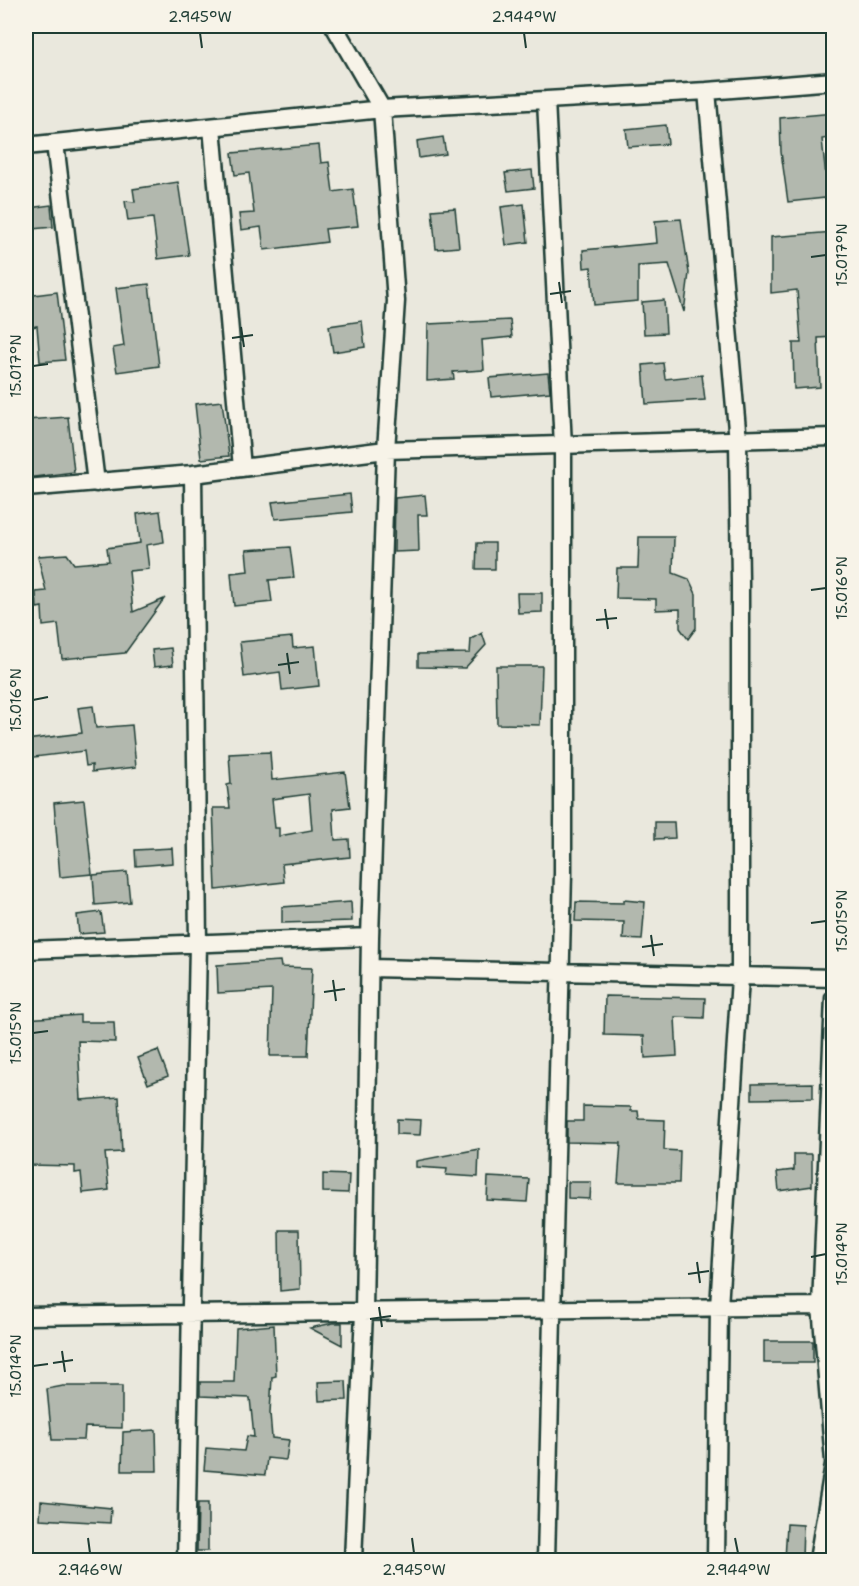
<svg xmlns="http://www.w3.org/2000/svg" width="859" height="1586" viewBox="0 0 859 1586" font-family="'Shantell Sans',sans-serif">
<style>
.building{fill:#b2b8ae;stroke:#1f3d34;stroke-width:1.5;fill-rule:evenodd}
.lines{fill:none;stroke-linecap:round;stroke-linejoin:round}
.minor-casing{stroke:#1f3d34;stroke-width:21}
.minor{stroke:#f7f3e8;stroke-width:16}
.ticks{fill:none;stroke:#1f3d34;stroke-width:2}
.neatline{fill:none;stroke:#1f3d34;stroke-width:2}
.ticks-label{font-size:15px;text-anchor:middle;fill:#1f3d34}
</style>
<rect width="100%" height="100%" fill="#eae8dd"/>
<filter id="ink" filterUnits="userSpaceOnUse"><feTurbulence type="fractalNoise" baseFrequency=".0167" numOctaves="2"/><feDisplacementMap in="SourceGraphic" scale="12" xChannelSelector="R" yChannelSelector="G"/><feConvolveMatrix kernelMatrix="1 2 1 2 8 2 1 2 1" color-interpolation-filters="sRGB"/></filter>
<g filter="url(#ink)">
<path class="building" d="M834,113V137L822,139L826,177L834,176V197L788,202L781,152L780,118Z
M666,125L668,144L628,147L626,129Z
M443,137L446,154L419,158L417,141Z
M319,145L321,163L329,162L333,192L353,189L358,226L325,229L327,242L264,250L261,227L241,230L239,214L254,213L249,173L235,175L232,153Z
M532,170L534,188L508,191L505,173Z
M178,182L189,255L158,259L153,218L128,221L125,201L135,202L133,189Z
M524,204L528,242L506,245L501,207Z
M51,205L53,227L32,229L29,208Z
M455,208L459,247L436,249L432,210Z
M681,219L689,273L684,312L669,264L638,266V301L594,305L591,267L584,268L583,250L657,243L655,221Z
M834,232V337L818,338L820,387L794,389L793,343H801L797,290L771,293V237Z
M149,284L159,366L117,372L113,348L124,346L116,288Z
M57,292L65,360L40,362L37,326L26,328V296Z
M664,300L666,333L644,334L642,302Z
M510,320L512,337L482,340L484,370L453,372L454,379L427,381L428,324Z
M362,321L365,347L333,352L329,326Z
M663,363L665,379L702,375L705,400L646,404L643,365Z
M548,373L550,392L491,397L489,378Z
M222,401L229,456L201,459L195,404Z
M68,417L74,472L26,478V420Z
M350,494L352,512L275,519L272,502Z
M425,495L427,515H418L419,551L394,552L395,498Z
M160,511L164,542L146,545L149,569L129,571L133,612L164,599L125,653L62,659L58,624L43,626L42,607L37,608L36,592L46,591L38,556L67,554L74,564L109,561L107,548L140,543L137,514Z
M639,537H674L673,573L689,579L696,594V628L688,639L680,628V609L656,610V599L616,598L617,568H638Z
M477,543H495V569H476Z
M290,547L294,578L269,580L272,602L234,606L231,573L248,571L246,550Z
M517,593H542V612L518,613Z
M482,633L486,645L465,668L418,667V654L470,653L471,639Z
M292,637L293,648L315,646L319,686L282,690L280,672L244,677L240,642Z
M171,648L173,665L154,667L152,650Z
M496,666H542L540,725L497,724Z
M93,706L96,728L132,725L136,767L92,772V765L86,766L84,751L26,758V740L82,733L78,708Z
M270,752L272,780L345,772L350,807L333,809L335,840L349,839L350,857L282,864L284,882L216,890L213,808H230L227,785L231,784L229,754ZM309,794L312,830L279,836V828H275L272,799Z
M84,800L92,874L60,877L54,803Z
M655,822H674L675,838L655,839Z
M172,848L173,863L136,866L135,850Z
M127,872L130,902L95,905L93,875Z
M624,900L645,902L642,940L623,939L624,922L575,921L576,902L624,903Z
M351,902L352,921L282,923V907Z
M101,912L104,932L79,934L77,915Z
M280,961L281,967L312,968L308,1056H270L272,990L218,993L217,965Z
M605,996L705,998L704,1018L675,1017L677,1056L645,1058L644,1036L604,1035Z
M80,1015V1022H114L115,1042L78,1041L81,1100L119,1097L122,1152L105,1153L109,1190L83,1193L81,1172L75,1173V1166L30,1165V1110L26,1083V1019Z
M158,1050L168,1076L148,1084L138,1058Z
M813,1083V1098L752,1099V1084Z
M583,1106L631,1107V1111H638L639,1119L665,1120L664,1150L680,1151L679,1183H618L621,1143L567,1142V1121H583Z
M397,1119L421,1120L420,1135L397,1134Z
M479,1149L478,1177L446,1175L447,1169L416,1167V1161Z
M794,1154H812V1186L779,1191L777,1172L794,1170Z
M323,1174L349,1175L348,1193L323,1192Z
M488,1177L529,1179L527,1202L487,1200Z
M568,1182H591L590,1199L568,1198Z
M279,1230H299L300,1289L280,1291Z
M333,1323H342V1345L310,1328Z
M274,1325L276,1376L272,1377L270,1413L272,1438L289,1440L286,1460L267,1458L265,1475L204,1470L206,1448L244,1451L247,1436L254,1437L250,1398L200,1396V1382H234L236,1328Z
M764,1341H813V1363H764Z
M346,1381L347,1400L319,1401L318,1382Z
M63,1386H122V1428L85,1427L84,1440H52L47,1389Z
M156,1430L157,1471H122L123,1432Z
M41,1501L111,1508L110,1523L40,1519Z
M198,1503H208V1551H197Z
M787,1524L803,1525L802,1560H785Z"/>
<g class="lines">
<defs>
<path id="minor" d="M334,26L382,109L396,301L386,450L370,937L364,1312L353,1560
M707,91L738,441L740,581V978L719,1307L716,1560
M546,100L563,446V873L546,1560
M212,127L242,468
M55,143L96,483
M26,146L382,109L707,91L834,81
M26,488L193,474L386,450L834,437
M26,950L370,937
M370,968L834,978
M834,998L821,1306L834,1461
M26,1316L821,1306
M186,1560L198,944L193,474
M818,1560L834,1464"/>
</defs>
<use href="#minor" class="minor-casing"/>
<use href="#minor" class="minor"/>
</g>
</g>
<path class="ticks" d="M200,33L202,48M524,33L526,48M811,257L826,255M559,282L562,303M550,294L571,291M241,327L244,347M232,338L253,335M33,366L48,364M811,590L826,588M605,609L608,629M596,620L617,618M287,653L290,674M278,665L299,662M33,700L48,697M811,923L826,921M651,935L654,956M642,947L663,944M333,980L336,1001M324,992L345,989M33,1033L48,1031M811,1257L826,1254M697,1262L700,1283M688,1274L709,1271M379,1307L382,1327M370,1319L391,1316M62,1351L65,1372M53,1363L73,1360M33,1366L48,1364M88,1538L90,1553M412,1538L414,1553M735,1538L738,1553"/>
<rect width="859" height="1586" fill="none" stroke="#f7f3e8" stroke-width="66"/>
<rect x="33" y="33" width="793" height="1520" class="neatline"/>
<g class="ticks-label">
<text x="200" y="22">2.945°W</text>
<text x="524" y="22">2.944°W</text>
<text transform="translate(842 255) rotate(-90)" y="5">15.017°N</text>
<text transform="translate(16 366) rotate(-90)" y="5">15.017°N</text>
<text transform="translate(842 588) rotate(-90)" y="5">15.016°N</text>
<text transform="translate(16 700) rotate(-90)" y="5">15.016°N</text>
<text transform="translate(842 921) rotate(-90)" y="5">15.015°N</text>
<text transform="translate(16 1033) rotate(-90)" y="5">15.015°N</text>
<text transform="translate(842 1254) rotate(-90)" y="5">15.014°N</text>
<text transform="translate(16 1366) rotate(-90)" y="5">15.014°N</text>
<text x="90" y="1575">2.946°W</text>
<text x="414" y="1575">2.945°W</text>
<text x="738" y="1575">2.944°W</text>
</g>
</svg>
